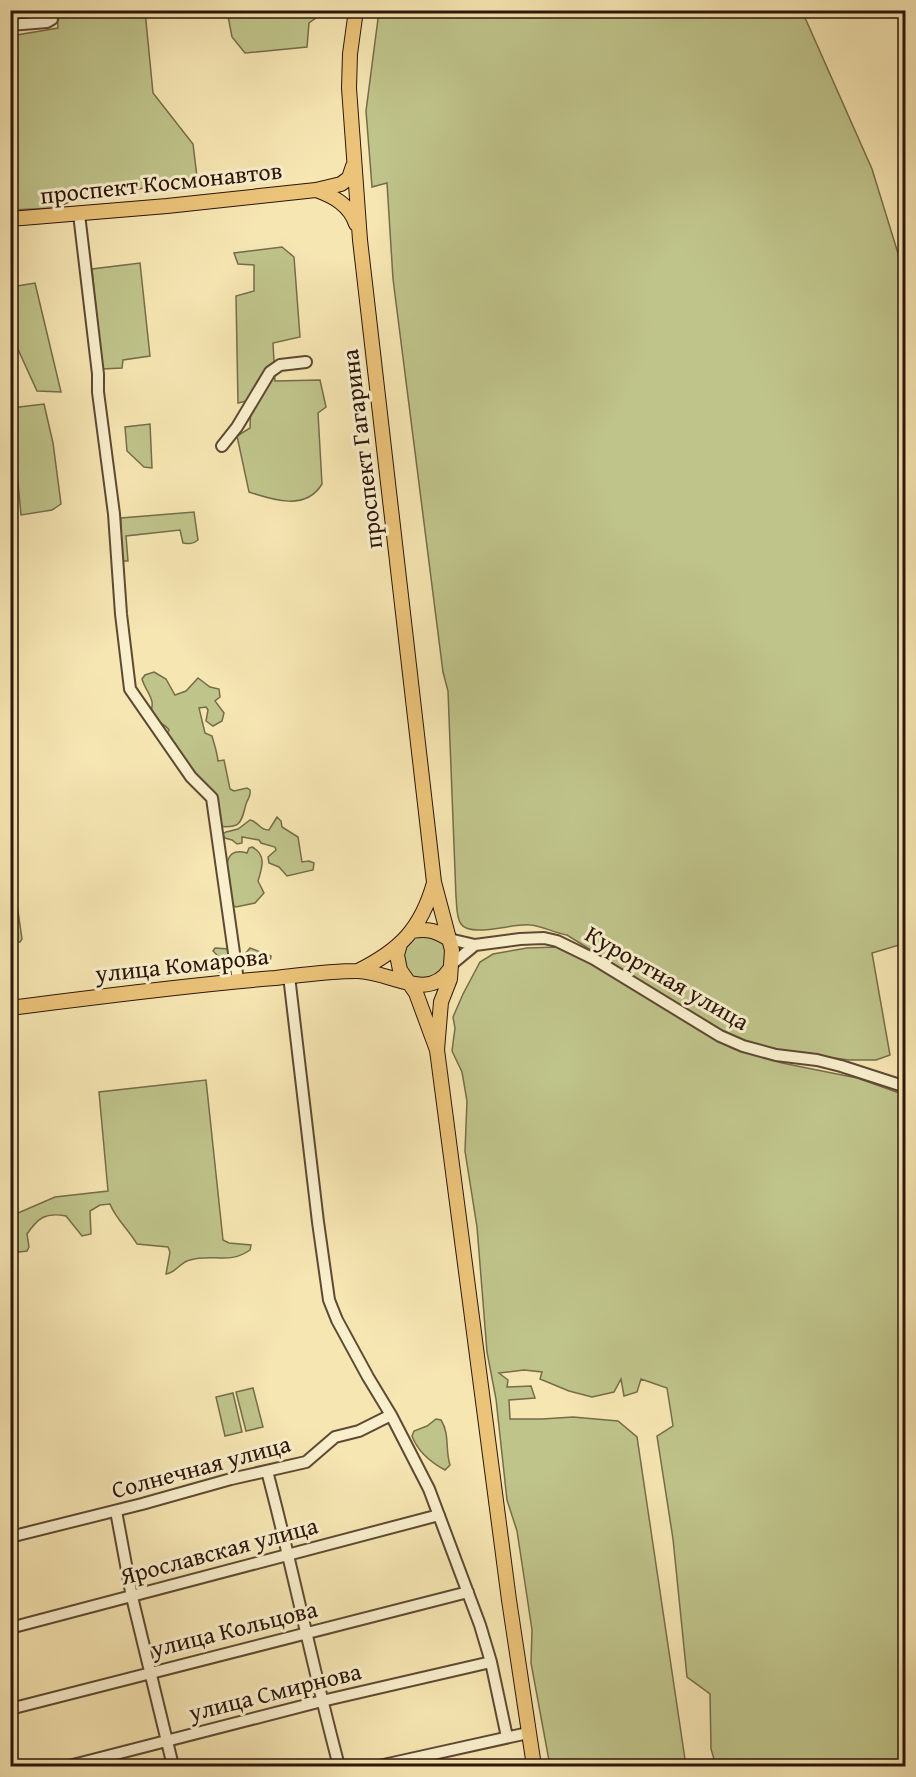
<svg xmlns="http://www.w3.org/2000/svg" width="916" height="1777" viewBox="0 0 916 1777" font-family="'Gentium Book Plus',serif">
<style>
.green{fill:#bfc48a;stroke:#766c4a;stroke-width:1.5}
.lines{fill:none;stroke-linecap:round;stroke-linejoin:round}
.minor-casing{stroke:#5e4933;stroke-width:14}
.major-casing{stroke:#2c1509;stroke-width:16}
.minor{stroke:#f9efcd;stroke-width:10}
.major{stroke:#ebc379;stroke-width:14}
.labels{text-anchor:middle;stroke-width:6;stroke-linejoin:round;paint-order:stroke}
.street-label{font-size:24px;fill:#2c1509;stroke:#f9efcd}
</style>
<rect width="100%" height="100%" fill="#f6e6b2"/>
<filter id="stains"><feTurbulence type="fractalNoise" baseFrequency=".00333" numOctaves="4"/><feColorMatrix values="0 0 0 0 .2 0 0 0 0 .09 0 0 0 0 .02 0 0 0 .5 -.17"/></filter>
<radialGradient id="worn" r=".72"><stop offset=".6" stop-color="#630" stop-opacity="0"/><stop offset="1" stop-color="#630" stop-opacity=".3"/></radialGradient>
<path class="green" d="M57,11H145L153,93L193,144L197,177L110,195L78,198L56,208L11,210V36L58,28Z
M227,11V10L326,11L309,23L307,47L245,53L232,37Z
M379,11H802L872,169L905,276L906,943L872,953L890,1055L876,1060H849L774,1050L748,1043L709,1024L567,935C555,933 539,925 530,925C514,923 470,938 461,924C456,917 457,905 456,897L448,691L443,672L393,279L387,183L372,187L366,111Z
M282,247L294,257L300,337L273,343L275,381L320,380L326,407L318,413L322,484C306,511 273,500 249,492L237,436L250,428L251,400L238,403L236,296L254,291V265L238,264L234,253Z
M140,263L150,356L123,360L122,368L102,369L92,269Z
M35,283L61,392L37,391L11,334V287Z
M44,404L53,443L61,504L52,510L21,515L11,408Z
M150,424L152,468L144,467L127,451L125,427Z
M194,512L198,540C193,544 189,544 183,543L180,530L126,536L128,561H119L121,518Z
M154,672L166,679L175,695L186,691L198,678L210,687L219,689L220,697L215,701L224,713L222,721L213,726L206,721L208,710L206,707L199,708L205,733L212,736C214,744 217,751 218,761L224,760L230,789L234,791L247,788L250,790C251,797 248,798 246,804C241,823 241,829 217,826L213,797L165,736L169,730C165,724 158,723 154,717C149,712 153,708 152,702C151,695 144,687 142,679L145,675Z
M277,817L281,821L282,827L298,837L302,862L309,861L314,863L313,870L287,876L279,867L269,863L268,857L276,850L275,847L261,843L259,840L242,837V843L237,844L232,840L225,838L223,834L226,832L238,829L250,820C258,821 260,831 269,830Z
M252,847C267,855 262,868 258,881L264,893L255,903L236,907L233,905C230,888 215,844 247,853L249,848Z
M10,856L22,939L20,942H15L11,916Z
M419,933L441,940C459,967 427,993 404,970L402,947Z
M557,947L578,956L732,1048L782,1063L857,1078L905,1095V1766H716L711,1749L710,1694L687,1677L673,1539L657,1436L673,1426L667,1388L641,1379L637,1392L624,1396L621,1379L614,1392L592,1397L569,1391L540,1379L542,1372L524,1370L499,1373L508,1380L507,1387L531,1386L535,1398L509,1400L510,1419H542L573,1417L618,1421L637,1437L686,1766H550L531,1663L532,1630L526,1590L517,1531L507,1500L496,1399L487,1352L477,1227L465,1151L467,1101L462,1072L452,1051L455,1028L453,1017L463,994L480,962L493,954L527,948Z
M215,948L229,949L232,971L221,973L213,969V964L218,956L213,951Z
M250,948L271,956L270,962L262,965L245,966L242,958Z
M206,1080L223,1240L229,1243L251,1245L250,1250C229,1265 213,1253 190,1260C180,1262 176,1273 166,1274L170,1252L168,1247L137,1244C129,1230 115,1218 110,1204L100,1205L90,1211L91,1234L82,1236L66,1216C45,1212 38,1218 27,1234L29,1247L27,1251L11,1253V1216L55,1197L108,1191L99,1092Z
M253,1388L263,1427L246,1431L236,1392Z
M233,1393L242,1432L225,1436L216,1397Z
M436,1419L441,1420C450,1434 445,1450 450,1465L445,1470C430,1462 418,1452 412,1436L414,1431L427,1426Z"/>
<g class="lines">
<defs>
<path id="minor" d="M10,25L47,22L52,19L51,10
M79,214L98,374V392L114,514L121,614L130,689L191,777L212,798L238,981
M222,446L237,427L270,372L280,365L306,362
M449,939L475,945L520,939L544,938L557,941L594,959L720,1036L743,1046L776,1055L817,1060L841,1066L906,1087
M452,964L475,945
M289,976L318,1222L329,1300L337,1320L368,1377L391,1415L429,1489L480,1625L491,1662L507,1737
M267,1471C293,1569 313,1669 339,1766
M116,1511L132,1597L173,1766
M10,1537L142,1504L231,1479L306,1462L335,1437L359,1431L391,1415
M10,1628L439,1515
M10,1709L468,1592
M69,1766L322,1701L491,1662
M379,1766L528,1733"/>
<path id="major" d="M356,10L350,54L349,88L360,240L434,882L452,950L450,979L441,1002L437,1050
M316,190C333,196 350,205 356,224
M10,219L167,206L316,190L341,184L349,178L353,166
M412,931C428,928 436,931 449,939
M400,944L397,955L400,970L416,993L437,1050L509,1600L534,1766
M358,971C400,950 421,929 434,883
M10,1008C98,997 186,985 275,978C302,975 330,971 357,971C390,971 428,1003 450,969"/>
</defs>
<use href="#minor" class="minor-casing"/>
<use href="#major" class="major-casing"/>
<use href="#minor" class="minor"/>
<use href="#major" class="major"/>
</g>
<g class="labels">
<g class="street-label">
<text transform="translate(161 183) rotate(-6)" y="8">проспект Космонавтов</text>
<text transform="translate(362 449) rotate(-97)" y="8">проспект Гагарина</text>
<text transform="translate(182 965) rotate(-6)" y="8">улица Комарова</text>
<text transform="translate(667 978) rotate(30)" y="8">Курортная улица</text>
<text transform="translate(201 1467) rotate(-15)" y="8">Солнечная улица</text>
<text transform="translate(219 1551) rotate(-15)" y="8">Ярославская улица</text>
<text transform="translate(234 1629) rotate(-14)" y="8">улица Кольцова</text>
<text transform="translate(275 1692) rotate(-14)" y="8">улица Смирнова</text>
</g>
</g>
<rect width="916" height="1777" fill="none" stroke="#f6e6b2" stroke-width="36"/>
<rect x="12" y="12" width="892" height="1753" fill="none" stroke="#2c1509" stroke-width="3"/>
<rect x="18" y="18" width="880" height="1741" fill="none" stroke="#2c1509" stroke-width="1.5"/>
<rect width="100%" height="100%" filter="url(#stains)"/>
<rect width="100%" height="100%" fill="url(#worn)"/>
</svg>
